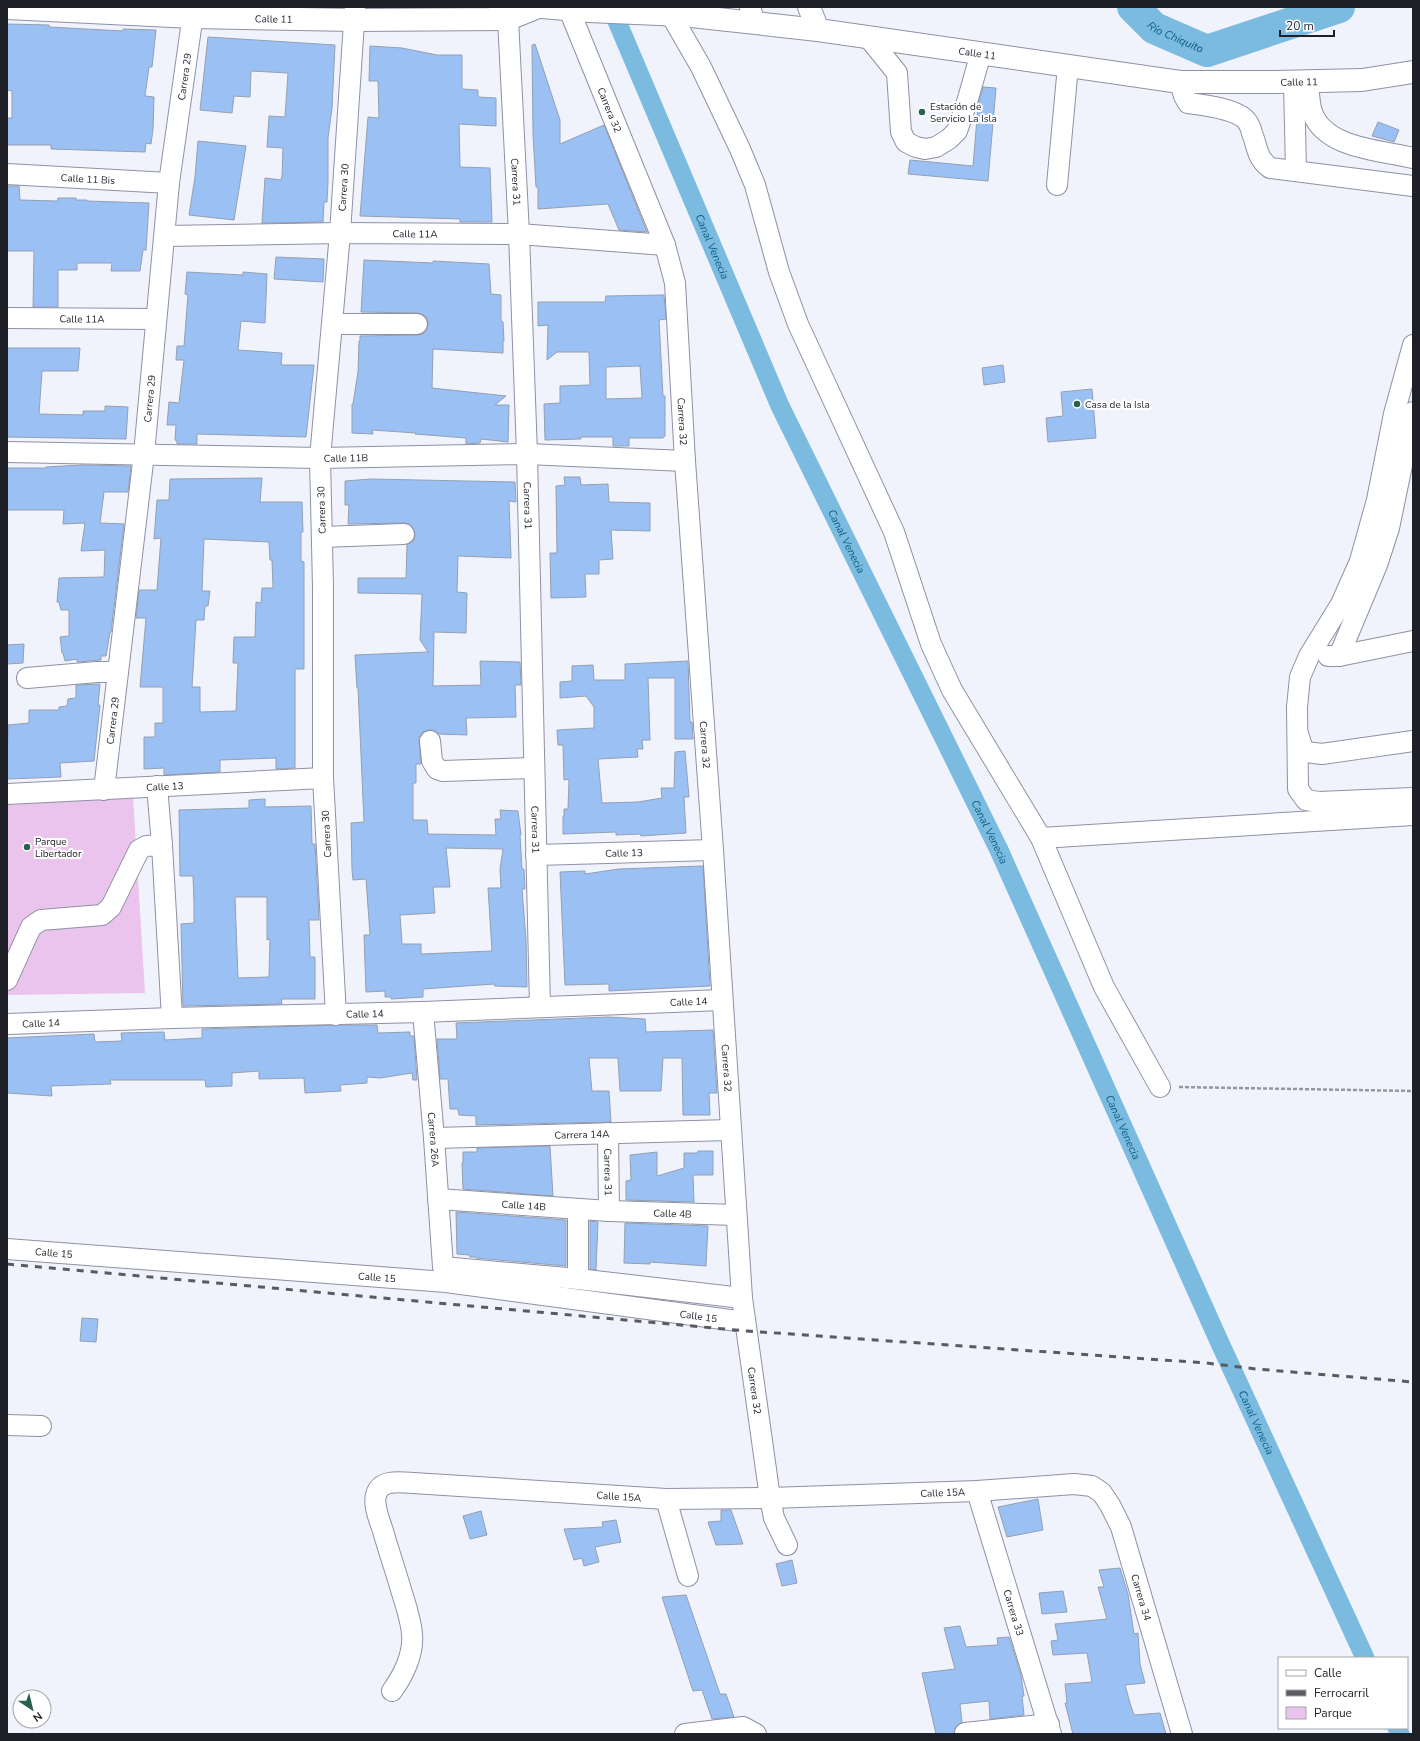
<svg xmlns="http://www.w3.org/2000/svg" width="1420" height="1741" viewBox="0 0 1420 1741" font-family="'Nunito Sans',sans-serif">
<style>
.green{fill:#eac4ec}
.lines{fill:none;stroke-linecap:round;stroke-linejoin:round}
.canal{stroke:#7abbdf;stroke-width:19}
.river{stroke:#7abbdf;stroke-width:32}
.building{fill:#9bc0f4;stroke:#92a0b3;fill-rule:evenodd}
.minor-casing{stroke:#8e90a6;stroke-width:22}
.major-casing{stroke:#8e90a6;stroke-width:24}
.path{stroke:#95979f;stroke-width:2.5;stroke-dasharray:4 2;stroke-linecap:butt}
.minor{stroke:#fff;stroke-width:20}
.major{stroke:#fff;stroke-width:22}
.rail{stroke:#595a62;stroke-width:3;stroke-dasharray:7 7;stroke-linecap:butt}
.poi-dot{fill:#26624c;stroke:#fff;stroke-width:1.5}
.labels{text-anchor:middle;stroke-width:4;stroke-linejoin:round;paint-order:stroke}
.street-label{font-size:10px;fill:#1e1f27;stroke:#fff}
.poi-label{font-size:10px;fill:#1e1f27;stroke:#fff;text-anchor:start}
.water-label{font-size:11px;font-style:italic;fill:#0c5f82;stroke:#fff}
</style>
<rect width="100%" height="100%" fill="#f1f3fc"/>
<path class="green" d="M133,796L145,993L7,995V805Z"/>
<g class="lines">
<g class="canal">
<path id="s1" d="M611,7L780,406L999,850L1219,1341L1365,1658"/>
<path d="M1397,1728L1400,1734"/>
</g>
<path class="river" id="s2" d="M1133,7L1154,28L1207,51L1339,7"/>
</g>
<path class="building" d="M7,24L49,25V27L123,31V29L156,30L152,67H149L145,96L154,97L153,129L151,144L146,143L145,152L51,149V145H7V118H12V91L7,90Z
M208,37L335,45L332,108L328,138V182L327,202H324L323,222L262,223L265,178L281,180L282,176L283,148L267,147L269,116L285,117L288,73L251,71L250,97L234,96L232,113L200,110Z
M535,44L560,120V144L604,125L647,232L619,230L608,204L538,209V187H536L533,134L532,45Z
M370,46L402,48L437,55H462V89L478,90V97L496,98V126L459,124L460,167L490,168L492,222H460V219L360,216L368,117L379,118L378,81H369Z
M983,87L996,88L988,181L908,174L910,160L973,166L978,106Z
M1378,122L1399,130L1394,142L1372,136Z
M198,141L246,146L234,220L189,215L195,177Z
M7,186H19L20,200L57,201L58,198H76V200H87V201L149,203L146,250H143L140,271H111L112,263H77V270H58V307H33L34,251H7Z
M276,257L324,259L323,282L274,279Z
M364,260L433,263V261L489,264L491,294L501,295V321L503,322L504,341H503V353L433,349L432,388L506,396L495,405H509L508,442L481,439L480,443L466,444V438L415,434L416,433L372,430L373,434L352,433V404H353L358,372L359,341H360V336L417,335L423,334L427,329L428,324L427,318L422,314L417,313L361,312Z
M187,272L243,275V272L267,274L265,323L241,321L238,350L282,353L281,365H314L306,437L197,434V444H177V441L175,440L176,425H167L169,402L179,403L184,360H176L177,346H184L188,295L185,294Z
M664,295L666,319L659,320L663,396H665V436L663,438H629V446H613V437H581V439L545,440L544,404L560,403V386L590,385L589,352H557L547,360L548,325L538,326V302H605L606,296ZM640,366L642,398L606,399V367Z
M7,348H80L78,371H42L39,414L83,415V411H105V406L128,407L126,439L7,437Z
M1003,365L1005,382L984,385L982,368Z
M1092,389L1096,438L1048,442L1046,418L1063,416L1061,392Z
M82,465L131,466L128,492H104L100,523L124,524L111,632H110L106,656H101V660L77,662V659L65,661L63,653H62L60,637L69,636V610H61L59,602H57L59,578L104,577L105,550L81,551L85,523L63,524L64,510H7V468H46V467Z
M564,477H580L581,485L608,484L609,502L650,503V531L611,530L613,559L599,560V574H585L586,597L551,598L550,553H557L556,486L565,485Z
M262,478L260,502H302L303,532H301V561L304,562V669H295V768L276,769V758L220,760V772L164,775V768L144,769V737H155V723H163V687H140L146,618H136L139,590H157L161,538L154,539L157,500H169L170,479ZM204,539L269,542L270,560H272L273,588H262L261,603L256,602L255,637H234L233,663H238L236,711L200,712V687H192L196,620H204L205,606H208L210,591H202Z
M371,479L515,482L516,502L509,501L511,558L458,556L457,592L467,593L466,633L434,632L433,686L481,685L480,661L520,662L521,685H515L516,717L466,718L467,735L439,734L434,730H429L423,732L419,737V742L421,764H416V783H413V820H427L428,834L496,835L495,819H501L500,810L518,811L521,835H520L522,869H524L525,889H522L526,939L527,987L495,986L494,984L423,989V997L391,999V997H385V991L366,992L364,935H370L366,879L353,880L352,870L351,823L364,822L358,688H357L355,655L428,652L420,640L422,594L358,593V578H406L407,545L414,540L415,534L413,528L410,524L404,523L348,524L349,505H345V481ZM446,848L503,849L500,869L501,888H488L492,951L421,954V944H402L400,915L435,913L433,887H450Z
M24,644L23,663L7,664V645Z
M688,661L690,722H692L693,739H675V678H648L650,740H642L643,749H637L638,757L598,759L602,803L638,802L662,798L661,788H674L675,752L685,751L689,797H684L686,833L641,836L640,834L616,835V832L563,834V816H564V809H568L569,779L564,780L563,745H558L557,730L594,728V707L586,696L560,698V682L572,681V666L593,665L594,680H625V664Z
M100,684L98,705H100L94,761L60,763L61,777L7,779L8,725L29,723V710H59V707L67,706L68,699L76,698V685Z
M265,799V807L311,806L312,844H315L319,920H309L310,957H315V999H281L282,1004L183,1006L181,924L194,923V904L193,876H180L179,810L249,808V800ZM235,897H267V940L270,939L269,977L238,978Z
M703,866L710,986L609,991V984L565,985L560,872L585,871V874L619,869Z
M608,1017L645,1019L646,1032L713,1030L717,1093H709L710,1115H683L682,1058H663L661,1091H620L618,1058H589L592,1091H609L611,1122L476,1125V1116L459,1115L458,1109H450L448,1079H440L437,1039H457L456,1023Z
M340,1025H377L378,1033L410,1032V1036H414L417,1080H413L412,1073L380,1078L367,1077V1083L340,1085L341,1091L305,1093L304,1078L259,1079V1071L232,1073V1086L206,1087L205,1080H110L111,1084L51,1086L52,1096L7,1093V1038L94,1034L95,1042L122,1041L121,1033L164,1032L165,1040L202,1038V1029Z
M550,1146L553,1196L463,1189L462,1163H463V1152H477V1148Z
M698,1151H713V1175H693L694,1202L626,1200V1181L631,1180L630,1155L657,1152V1176L684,1168V1153H697Z
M456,1212L566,1220V1266L476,1258L475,1257H470L469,1255L457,1254Z
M590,1221L598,1222L596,1270L590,1269Z
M625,1223L708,1226L706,1266L650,1262V1264L624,1263Z
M82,1318L98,1319L96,1342L80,1341Z
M1038,1499L1043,1530L1007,1537L998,1507Z
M721,1510H731L743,1544L716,1545L708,1522L721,1521Z
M481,1511L487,1535L470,1539L463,1516Z
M616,1520L621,1542L595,1547L599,1562L584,1566L582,1558L574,1560L564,1529L603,1527L602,1522Z
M792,1560L797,1583L782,1586L776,1564Z
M1120,1568L1128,1594L1134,1634L1138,1633L1140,1664L1145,1683L1125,1685L1130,1703L1134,1715L1160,1713L1166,1734H1073L1065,1703H1067L1065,1684L1092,1682L1087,1653L1053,1655L1051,1641L1058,1640L1055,1624L1107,1619L1098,1587H1104L1099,1570Z
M1063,1591L1067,1612L1042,1614L1039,1593Z
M686,1595L720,1694H726L734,1717L712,1719L702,1690L693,1691L662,1597Z
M960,1626L966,1647L997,1645L998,1644L997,1638L1009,1637L1021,1675L1024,1696H1022L1024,1715L990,1719L989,1701L960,1704L962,1722L955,1728L954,1734H936L922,1673L955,1669L944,1628Z"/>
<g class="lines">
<defs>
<g id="minor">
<path id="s3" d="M499,7L508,19L519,234L527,454L540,1007"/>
<path id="s4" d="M568,7L665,245L675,283L685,461L713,850L742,1298L770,1498L774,1518L787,1545"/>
<path d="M750,7L755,23"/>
<path d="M671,15L701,67L740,149L755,185L779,272L798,324L894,532L931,644L952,690L1041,838L1104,987L1160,1087"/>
<path d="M868,37L897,73L901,132L906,142L916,147L925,149L936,147L949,139L957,131L967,102L981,53"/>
<path d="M1308,81C1309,91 1309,103 1312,112C1325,149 1381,150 1413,158"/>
<path d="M1180,82L1184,96L1188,103C1203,105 1233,108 1245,119C1248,122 1251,129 1252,133C1258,148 1256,157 1270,168L1413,186"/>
<path d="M1294,82L1296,171"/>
<path id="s5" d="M7,174L169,183"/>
<path d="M1057,185L1068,66"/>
<path id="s6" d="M165,236L340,233L519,234L665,245"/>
<path id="s7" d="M7,318L156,319"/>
<path d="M332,324H417"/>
<path d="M1413,345L1394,414L1377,500L1360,561L1341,604L1309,656L1300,677L1297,707L1298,789L1306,800L1319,802L1413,798"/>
<path id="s8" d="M7,452L320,458L527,454L685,461"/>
<path d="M322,537L404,534"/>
<path d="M1328,656H1339L1413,641"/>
<path d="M1339,656L1377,565L1389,528L1413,412"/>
<path d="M27,678L97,672H118"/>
<path d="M1298,734L1302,746L1306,752L1322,754L1413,741"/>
<path d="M430,741L432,761L437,769L443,771L534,768"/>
<path d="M157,786L162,845L172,1018"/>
<path id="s9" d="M104,790L144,454L169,183L194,7"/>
<path id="s10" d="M7,794L323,778"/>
<path d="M1041,838L1413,815"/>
<path id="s11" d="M536,855L713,850"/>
<path d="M7,980L31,927L41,920L102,915L111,907L139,850L146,846L162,845"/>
<path id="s12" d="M423,1012L434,1138L443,1267L578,1279L742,1298"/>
<path id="s13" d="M336,1015L323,778V587L320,458L340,233L355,7"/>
<path id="s14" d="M7,1024L172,1018L423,1012L722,1000"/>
<path id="s15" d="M608,1133L609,1211"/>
<path id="s16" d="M434,1138L730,1130"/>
<path id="s17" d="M438,1199L609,1211L736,1215"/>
<path id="s18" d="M7,1249L446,1282L745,1322"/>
<path d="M578,1279V1209"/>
<path d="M7,1425L41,1426"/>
<path id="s19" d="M977,1491L1051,1734"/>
<path d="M666,1499L688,1576"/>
<path id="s20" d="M392,1691C403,1676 414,1654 412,1634C411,1620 406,1606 402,1593C396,1572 389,1552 383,1531C380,1521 373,1506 376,1495C380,1479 400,1482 413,1483L666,1499L770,1498L977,1491L1074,1484L1092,1486L1102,1493L1110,1505L1121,1527L1182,1734"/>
<path d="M965,1733L1049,1724"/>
<path d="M685,1734L743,1727L756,1734"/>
</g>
<g id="major">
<path id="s21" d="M542,7L589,11L682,15L818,30L1180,82H1276L1362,80L1413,72"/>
<path d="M809,7L818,30"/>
<path id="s22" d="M7,8L193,17L355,20L508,19L538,7"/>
</g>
</defs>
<use href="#minor" class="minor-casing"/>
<use href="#major" class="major-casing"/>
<path class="path" d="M1179,1087L1413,1091"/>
<use href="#minor" class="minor"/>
<use href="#major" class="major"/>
<path class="rail" d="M7,1264L747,1331L1206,1363L1256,1369L1413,1382"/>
</g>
<g class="poi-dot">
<circle cx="922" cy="112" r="4"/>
<circle cx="1077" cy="404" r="4"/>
<circle cx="27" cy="847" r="4"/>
</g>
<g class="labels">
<g class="street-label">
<text dy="4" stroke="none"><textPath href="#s22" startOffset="267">Calle 11</textPath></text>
<text dy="4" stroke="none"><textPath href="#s21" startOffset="438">Calle 11</textPath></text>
<text dy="4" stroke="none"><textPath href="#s9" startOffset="718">Carrera 29</textPath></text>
<text dy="4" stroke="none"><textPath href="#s21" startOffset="762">Calle 11</textPath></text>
<text dy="4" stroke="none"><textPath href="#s4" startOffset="111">Carrera 32</textPath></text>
<text dy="4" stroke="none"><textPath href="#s5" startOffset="81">Calle 11 Bis</textPath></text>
<text dy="4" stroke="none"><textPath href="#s3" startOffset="178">Carrera 31</textPath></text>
<text dy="4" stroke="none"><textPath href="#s13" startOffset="829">Carrera 30</textPath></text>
<text dy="4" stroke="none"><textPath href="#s6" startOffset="250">Calle 11A</textPath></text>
<text dy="4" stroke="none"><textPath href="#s7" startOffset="75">Calle 11A</textPath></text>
<text dy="4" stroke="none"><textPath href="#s9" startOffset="394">Carrera 29</textPath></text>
<text dy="4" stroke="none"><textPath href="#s4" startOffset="435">Carrera 32</textPath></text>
<text dy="4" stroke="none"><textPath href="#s8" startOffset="339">Calle 11B</textPath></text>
<text dy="4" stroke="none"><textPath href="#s3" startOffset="502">Carrera 31</textPath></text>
<text transform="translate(321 510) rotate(-92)" y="4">Carrera 30</text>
<text dy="4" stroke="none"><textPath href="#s9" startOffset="70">Carrera 29</textPath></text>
<text dy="4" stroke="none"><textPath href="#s4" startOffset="759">Carrera 32</textPath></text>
<text dy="4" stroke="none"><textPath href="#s10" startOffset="158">Calle 13</textPath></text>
<text dy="4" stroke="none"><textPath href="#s3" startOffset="826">Carrera 31</textPath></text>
<text transform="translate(326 834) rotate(-93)" y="4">Carrera 30</text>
<text dy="4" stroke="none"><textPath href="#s11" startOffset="88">Calle 13</textPath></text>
<text dy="4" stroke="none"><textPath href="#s14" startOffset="682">Calle 14</textPath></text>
<text dy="4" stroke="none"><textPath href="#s14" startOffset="358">Calle 14</textPath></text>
<text dy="4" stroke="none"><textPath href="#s14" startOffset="34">Calle 14</textPath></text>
<text dy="4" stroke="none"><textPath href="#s4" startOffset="1083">Carrera 32</textPath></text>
<text dy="4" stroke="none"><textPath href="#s16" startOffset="148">Carrera 14A</textPath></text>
<text dy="4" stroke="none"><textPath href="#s12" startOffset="128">Carrera 26A</textPath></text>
<text dy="4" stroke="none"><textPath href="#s15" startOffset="39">Carrera 31</textPath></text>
<text dy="4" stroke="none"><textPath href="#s17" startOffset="86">Calle 14B</textPath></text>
<text dy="4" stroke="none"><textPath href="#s17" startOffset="235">Calle 4B</textPath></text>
<text dy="4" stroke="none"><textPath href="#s18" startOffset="47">Calle 15</textPath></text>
<text dy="4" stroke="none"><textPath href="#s18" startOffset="371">Calle 15</textPath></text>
<text dy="4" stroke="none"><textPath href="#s18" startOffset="695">Calle 15</textPath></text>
<text dy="4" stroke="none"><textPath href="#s4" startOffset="1407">Carrera 32</textPath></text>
<text dy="4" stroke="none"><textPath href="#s20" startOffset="779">Calle 15A</textPath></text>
<text dy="4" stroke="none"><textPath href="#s20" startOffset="455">Calle 15A</textPath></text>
<text dy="4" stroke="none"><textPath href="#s20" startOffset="1053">Carrera 34</textPath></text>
<text dy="4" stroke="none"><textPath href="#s19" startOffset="127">Carrera 33</textPath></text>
</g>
<g class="poi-label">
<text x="930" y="110">Estación de<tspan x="930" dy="12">Servicio La Isla</tspan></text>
<text x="1085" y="408">Casa de la Isla</text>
<text x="35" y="845">Parque<tspan x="35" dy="12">Libertador</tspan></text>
</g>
<g class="water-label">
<text dy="4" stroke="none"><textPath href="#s2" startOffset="53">Río Chiquito</textPath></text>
<text dy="4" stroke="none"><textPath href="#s1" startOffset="260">Canal Venecia</textPath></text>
<text dy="4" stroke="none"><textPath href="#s1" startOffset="584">Canal Venecia</textPath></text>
<text dy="4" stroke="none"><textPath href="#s1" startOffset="908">Canal Venecia</textPath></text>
<text dy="4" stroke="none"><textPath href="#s1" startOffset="1232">Canal Venecia</textPath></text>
<text dy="4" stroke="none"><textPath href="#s1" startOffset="1556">Canal Venecia</textPath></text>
</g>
</g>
<rect width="1420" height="1741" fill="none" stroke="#1e1f27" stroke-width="16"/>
<rect x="1278" y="1657" width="130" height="72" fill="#ffffff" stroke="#a5a5a9"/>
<rect x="1286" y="1670" width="20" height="6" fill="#ffffff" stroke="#a5a5a9"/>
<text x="1314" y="1677" font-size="12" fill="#1e1f27">Calle</text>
<rect x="1286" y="1690" width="20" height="6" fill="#595a62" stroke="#a5a5a9"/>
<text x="1314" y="1697" font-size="12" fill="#1e1f27">Ferrocarril</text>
<rect x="1286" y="1707" width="20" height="12" fill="#eac4ec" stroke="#a5a5a9"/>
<text x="1314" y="1717" font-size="12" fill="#1e1f27">Parque</text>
<g transform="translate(32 1709) rotate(145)"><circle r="19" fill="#ffffff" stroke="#a5a5a9"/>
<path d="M0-3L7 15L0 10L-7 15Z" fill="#26624c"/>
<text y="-6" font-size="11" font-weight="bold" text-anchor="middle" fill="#1e1f27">N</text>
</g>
<path d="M1280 30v6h54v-6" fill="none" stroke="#1e1f27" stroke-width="2"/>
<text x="1286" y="30" font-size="12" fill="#1e1f27" stroke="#ffffff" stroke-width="3" paint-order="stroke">20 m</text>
</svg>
